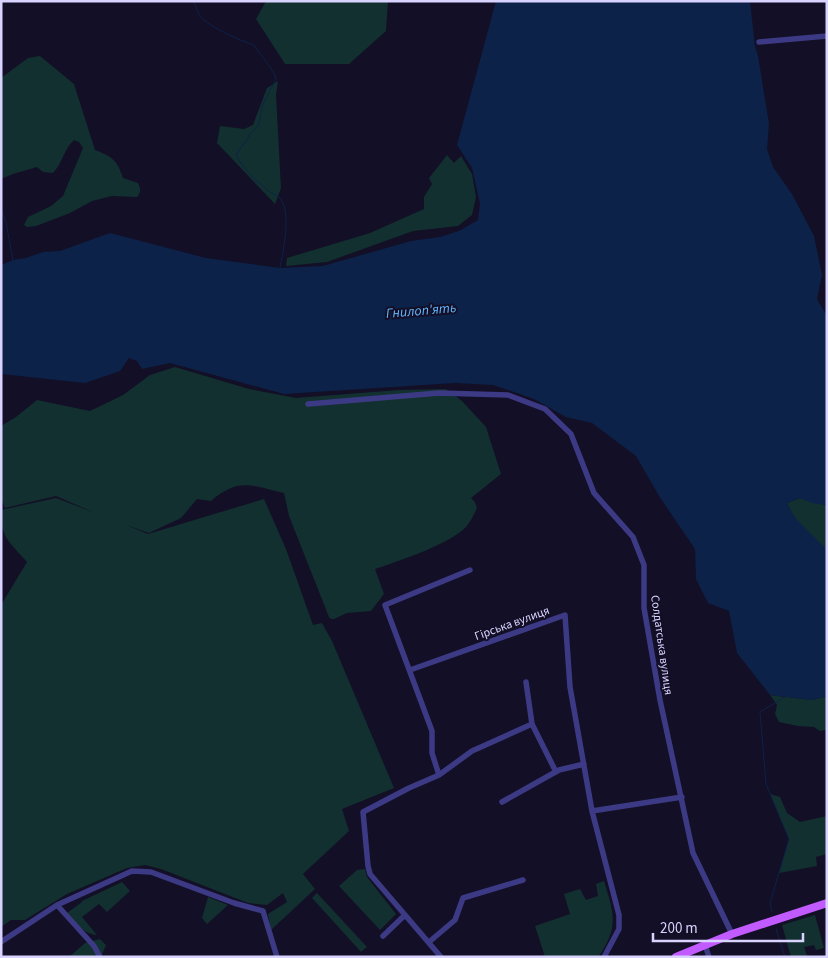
<svg xmlns="http://www.w3.org/2000/svg" width="828" height="958" viewBox="0 0 828 958" font-family="'Source Sans 3',sans-serif">
<style>
.green{fill:#12302f}
.water{fill:#0c2248}
.lines{fill:none;stroke-linecap:round;stroke-linejoin:round}
.stream{stroke:#0c2248;stroke-width:1}
.minor{stroke:#3d3a85;stroke-width:5.5}
.major{stroke:#c25bff;stroke-width:8}
.labels{text-anchor:middle;stroke-width:4;stroke-linejoin:round;paint-order:stroke}
.street-label{font-size:12px;fill:#d9d4ff;stroke:#130f26}
.water-label{font-size:14px;font-style:italic;fill:#62b6ff;stroke:#130f26}
</style>
<rect width="100%" height="100%" fill="#130f26"/>
<path class="green" d="M266,1H388L386,31L349,64H285L256,19Z
M40,56L74,84L95,150C113,157 117,160 123,178L138,183C140,188 142,192 137,197L112,196L92,201L70,213L36,226L27,227L24,225L28,217L51,206L63,196L83,148L79,142L74,140C63,150 63,163 53,173L43,172L37,167L13,174L1,179V78L28,58Z
M278,81L276,95L281,188L275,204L217,143L220,126L244,129L253,125L267,88Z
M447,155L454,163L461,156L472,174L476,197L472,215L458,226L413,231L327,262L286,266L287,258L370,233L424,209V197L432,184L429,178Z
M175,367L249,389L296,398L399,390L446,389L462,401L486,427L501,474L471,498L475,502L477,508C474,514 470,523 465,528C447,545 399,561 375,569L384,594L371,611L347,613L334,619H331L329,617L289,516L284,493C252,486 239,477 211,501L197,499L181,518L149,533L126,525L148,534L264,499L286,549L313,625L322,623L332,641L394,788L342,809L349,831L303,874L315,889L271,930L268,914L287,902L283,893L267,905L248,903L161,869L145,865L127,868L67,894L25,920H11L1,927V605L27,562C9,541 1,539 1,510L56,498L95,513L56,496L5,508L1,499V426L16,417L37,400L90,411L123,395L150,375Z
M800,498L815,503L827,505V550C812,537 794,522 787,503Z
M770,695L812,700L827,696V730L820,731L814,727L798,726L779,722L775,714L777,705Z
M770,794L780,797L787,813L800,822L827,816V854L816,857L817,866L779,873L789,839Z
M365,869L367,877L396,914L380,930L339,886L357,870Z
M604,881C614,914 619,926 599,956L545,957L535,926L570,914L564,894L580,889L586,900L598,896L596,884Z
M122,882L130,891L107,912L99,904L82,917L97,935C83,934 76,922 67,913L82,902V901Z
M317,893L367,947L361,952L312,898Z
M208,897L228,905L207,924L202,918Z
M815,915L824,948L816,950L814,945L804,947L807,956L791,957L782,925Z
M100,939L106,945L101,957H69L85,943Z"/>
<path class="water" d="M496,1H750L755,47L758,56L769,124L767,149L773,167L792,194L814,236L822,275L817,299L827,316V505L812,503L800,498L787,503L795,518L827,550V696L812,700L770,695L737,653L729,611L708,603L696,579L695,549L659,496L636,456L592,423L566,417L534,399L493,385L455,383L284,394L170,363L142,369L137,361L129,358L120,371L85,383L1,374V265L13,260L26,258L43,252L60,251L110,233L206,258L280,268L323,266L411,241L440,237L459,231L478,220L480,204L472,168L457,145Z"/>
<g class="lines">
<path class="stream" d="M193,1C197,7 198,15 203,19C212,28 241,41 254,45C260,55 274,69 276,79L263,104L258,126L251,133L236,155C243,169 258,183 270,192C273,194 278,196 280,198C292,214 283,250 280,268
M1,210L6,222L13,260
M772,912L770,903L789,839L766,784L760,712L785,697
M776,929L785,957"/>
<path class="minor" d="M759,42L827,36
M308,404L439,393L508,395L545,409L571,434L594,493L633,537L644,565V608L660,700L693,853L732,934
M410,670L565,615L570,687L592,811L619,915V929L604,957
M526,682L532,724L556,772
M439,775L432,753V731L385,605L470,570
M502,802L559,770L584,764
M592,811L682,797
M57,905L94,946L100,957
M383,936L405,915
M1,942L57,905L132,871L151,872L234,903L263,911L277,957
M429,942L455,920L463,898L523,880
M705,945L709,957
M441,957L370,874L368,866L363,812L409,788L439,775L472,751L532,724"/>
<path class="major" d="M676,957L732,934L827,903"/>
</g>
<g class="labels">
<g class="street-label">
<text transform="translate(512 623) rotate(-20)" y="4">Гірська вулиця</text>
<text transform="translate(662 645) rotate(82)" y="4">Солдатська вулиця</text>
</g>
<g class="water-label">
<text transform="translate(421 310) rotate(-5)" y="5">Гнилоп'ять</text>
</g>
</g>
<rect width="828" height="958" fill="none" stroke="#d9d4ff" stroke-width="5"/>
<path d="M653 933v8h150v-8" fill="none" stroke="#d9d4ff" stroke-width="2.5"/>
<text x="660" y="933" font-size="15" fill="#d9d4ff" stroke="#130f26" stroke-width="4" paint-order="stroke">200 m</text>
</svg>
